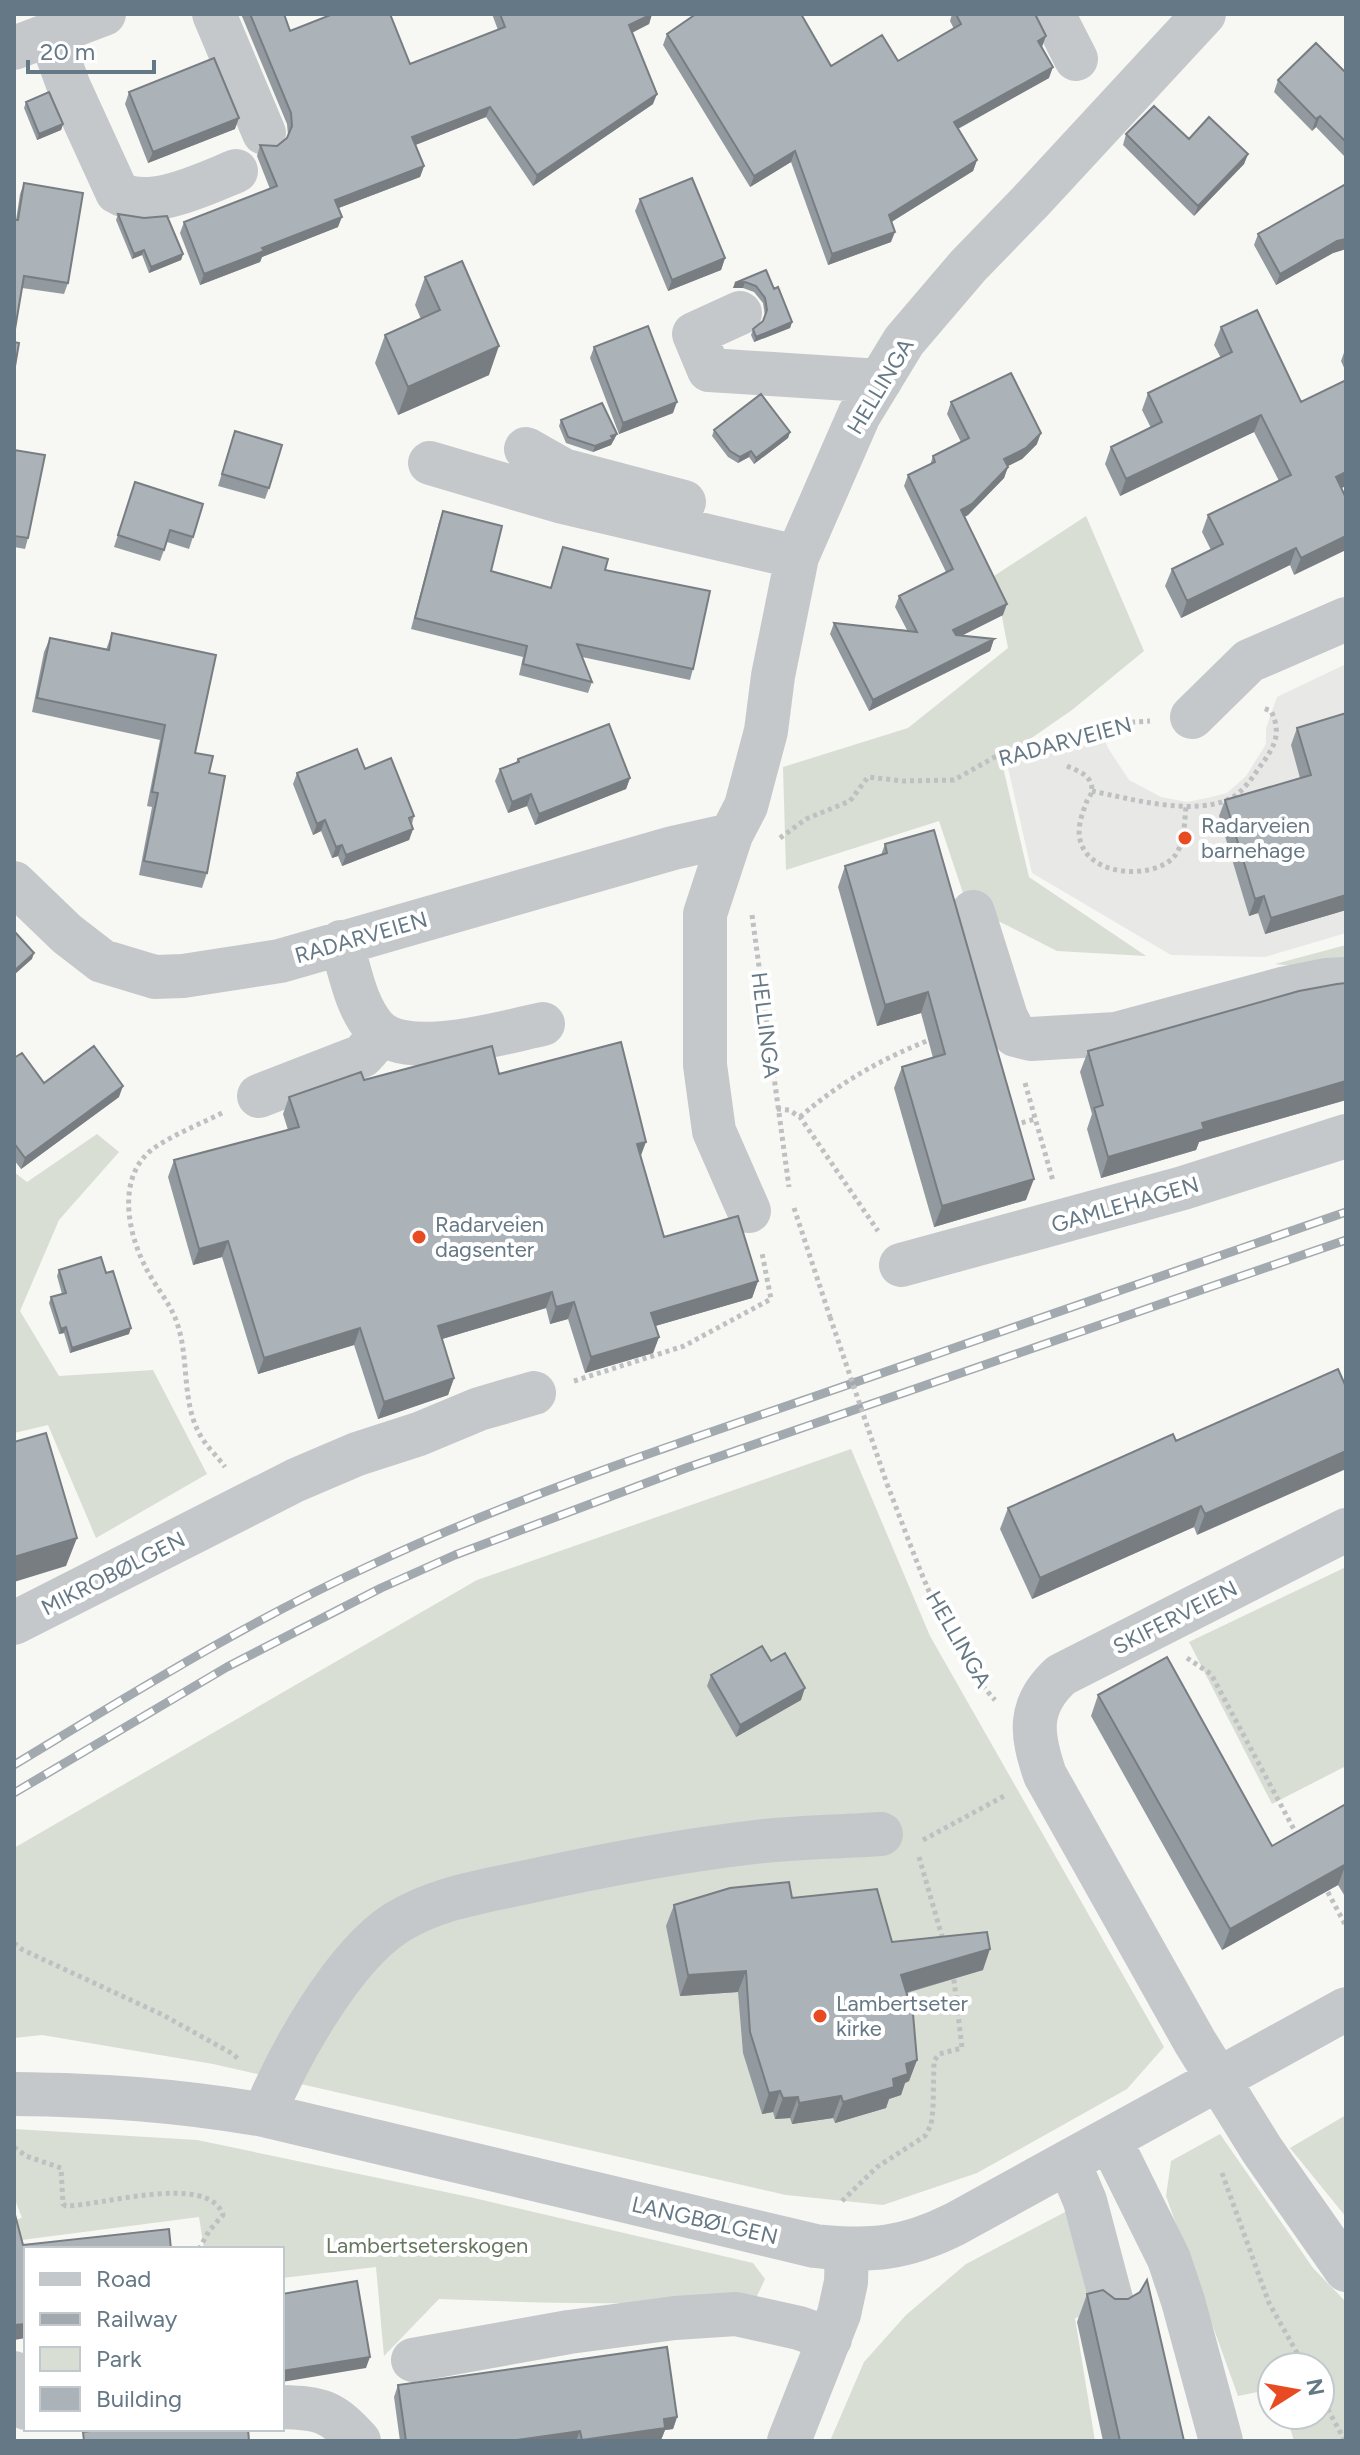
<svg xmlns="http://www.w3.org/2000/svg" width="1360" height="2455" viewBox="0 0 1360 2455" font-family="Figtree,sans-serif">
<style>
.built{fill:#e8e8e7}
.green{fill:#d8ded4}
.lines{fill:none;stroke-linecap:round;stroke-linejoin:round}
.path{stroke:#bec0c2;stroke-width:5;stroke-dasharray:4 4;stroke-linecap:butt}
.minor{stroke:#c4c8cb;stroke-width:44}
.rail-casing{stroke:#a2aaaf;stroke-width:9}
.rail{stroke:#fff;stroke-width:6;stroke-dasharray:18;stroke-linecap:butt}
.path-bridge{stroke:#bec0c2;stroke-width:5;stroke-dasharray:4 4;stroke-linecap:butt}
.wall{fill:#939a9f}
.shaded-wall{fill:#787d82}
.building{fill:#abb3b9;stroke:#787d82;stroke-width:2}
.poi-dot{fill:#e84b22;stroke:#fff;stroke-width:3}
.labels{text-anchor:middle;stroke-width:8;stroke-linejoin:round;paint-order:stroke}
.street-label{font-size:22px;fill:#657885;stroke:#fff}
.poi-label{font-size:22px;fill:#657885;stroke:#fff;text-anchor:start}
.park-label{font-size:22px;fill:#667760;stroke:#fff}
</style>
<rect width="100%" height="100%" fill="#f7f7f3"/>
<path class="built" d="M1346,664V933L1265,957L1171,955L1032,873L1006,759L1102,733L1108,748L1129,780L1161,797L1187,802L1207,798L1227,793L1246,776L1266,744V728L1277,697Z"/>
<path class="green" d="M1086,516L1144,651L1072,710L1001,759L1029,877L1146,956L1057,951L967,905L939,821L786,870L783,767L908,728L1008,648L994,576Z
M1346,945V972L1275,964Z
M97,1134L119,1152L59,1220L20,1311L59,1376L153,1370L207,1474L96,1538L48,1425L14,1433V1172L27,1182Z
M851,1449L930,1636L1164,2047L1127,2089L977,2173L883,2205L786,2195L213,2064L42,2035L14,2038V1848L477,1580Z
M1346,1567V1766L1272,1804L1189,1642Z
M1346,2115V2217L1290,2148Z
M14,2129L197,2140L474,2198L753,2263L765,2279L757,2296C651,2307 545,2303 439,2299L384,2356L376,2267L282,2278V2249H204L199,2217L14,2241V2220L22,2218L14,2197Z
M1220,2134L1313,2268L1346,2302V2441H1294L1286,2415H1320V2367H1272V2389L1238,2396L1166,2196L1171,2161Z
M1069,2210L1105,2313L1075,2318L1095,2441H830L864,2362L906,2315L966,2264Z"/>
<g class="lines">
<path class="path" d="M1067,766C1078,771 1092,775 1092,790C1092,794 1088,798 1087,801C1082,813 1076,830 1081,843C1092,876 1149,879 1172,859C1185,846 1184,824 1186,807
M1092,791C1131,799 1195,817 1231,798C1245,791 1255,773 1264,761C1276,744 1281,731 1271,711L1263,708
M780,838L806,819L850,801L868,777L903,781L954,780L1002,753L1120,723L1150,721
M752,915L789,1187
M1025,1083L1053,1181
M777,1109L789,1110L800,1117L878,1231
M222,1113C200,1124 177,1133 157,1146C115,1173 127,1232 146,1268C156,1288 172,1305 178,1326C189,1361 182,1401 199,1433C205,1445 217,1456 225,1467
M800,1117C840,1082 883,1058 932,1039
M1014,1125L1035,1119
M794,1208L830,1317
M574,1381L684,1346L771,1299L762,1253
M887,1484C916,1557 941,1641 995,1700
M1187,1658L1211,1674L1298,1837
M923,1840L1006,1795
M919,1857L943,1940
M1324,1885L1346,1926
M14,1943L23,1950L163,2015L233,2054L240,2061
M14,2147L26,2156L61,2168L63,2204L66,2206C100,2206 209,2172 223,2215L209,2231L199,2249
M1222,2173L1269,2303L1305,2367
M842,2201L877,2167L925,2136L931,2125L933,2109L934,2061L939,2054L962,2048L953,1972
M1320,2395L1345,2441"/>
<path class="minor" d="M214,14L264,133
M1053,14L1076,59
M50,35L69,87L117,192C148,212 204,184 236,171
M14,48L104,14
M740,313L694,334L709,370L880,381
M526,449L563,470L684,502
M430,463L559,501L797,557
M1192,717L1249,661L1346,619
M14,883L67,934L102,961L155,977L183,976L280,961L673,848L731,835
M973,912L1006,1017L1015,1035L1031,1039L1116,1034L1286,988L1326,980L1346,979
M341,942C350,970 355,1005 375,1028C405,1062 504,1032 543,1024
M259,1096L362,1056L371,1046L376,1030
M749,1211L714,1131L705,1065V914L731,835L746,806L766,731L773,676L797,557L859,415L904,341L968,266L1030,202L1204,14
M901,1265L1183,1188L1346,1136
M1346,1530L1061,1675C1027,1706 1031,1734 1045,1775L1195,2042L1262,2150L1346,2270
M14,1623L296,1480L357,1454L419,1434L479,1409L534,1393
M14,2094C102,2095 177,2100 264,2115L815,2246C871,2252 905,2249 955,2224L1346,2009
M264,2115C288,2056 342,1958 396,1923C434,1899 479,1892 522,1883C599,1866 677,1851 755,1842C796,1837 839,1837 881,1834
M1110,2140L1169,2259L1183,2301L1221,2441
M1069,2163L1085,2201L1112,2303
M413,2360L569,2332L675,2318L736,2314L799,2328L830,2339
M14,2373L26,2408
M282,2407C321,2408 332,2411 359,2441
M789,2441L839,2314L846,2282L847,2249"/>
<defs>
<path id="rail" d="M14,1765C130,1695 245,1623 369,1566C511,1499 661,1449 810,1398C989,1336 1167,1274 1346,1212
M14,1793L227,1667L381,1588L455,1555L686,1468L1346,1240"/>
</defs>
<use href="#rail" class="rail-casing"/>
<use href="#rail" class="rail"/>
<path class="path-bridge" d="M830,1317L887,1484"/>
</g>
<path class="wall" d="M241,14H284L290,31L410,64L498,30L492,14H652L649,24L632,33L653,104L533,186L486,117L415,145L424,166L420,177L338,208V227L262,257L260,262L200,285L180,233L184,222L270,189L257,156L260,145L277,146L287,138L288,135L287,124Z
M952,14H1035L1049,78L958,129L977,160L973,171L891,222V242L828,265L791,162L750,187L663,45L667,34L831,66L898,61L954,29L950,21Z
M1346,73V158L1316,127L1312,131L1274,92L1278,80Z
M129,92L235,129L148,163L125,104Z
M26,102L63,124L61,130L37,140L24,108Z
M1126,134L1189,139L1248,154L1244,164L1194,216L1123,145Z
M24,183L68,283L64,294L22,288L16,220L20,194Z
M1346,184V249L1333,253L1276,285L1254,245L1258,234Z
M640,199L725,258L721,270L668,291L635,211Z
M118,214L183,254L181,260L149,273L142,255L132,259L116,220Z
M766,270L774,289L792,322L790,328L754,342L751,335L753,329L763,321L765,316L763,303L754,292L743,288H733L735,283Z
M425,277L489,375L398,415L375,363L385,335L421,319L415,305Z
M1221,327L1301,402L1346,380V486L1341,488L1294,575L1290,565L1181,618L1165,586L1172,569L1211,550L1202,532L1208,515L1279,481L1254,432L1120,496L1105,464L1111,447L1151,428L1142,410L1148,393L1221,358L1214,345Z
M594,347L673,413L619,434L590,358Z
M1346,347V372L1341,361Z
M951,402L1037,444L1022,459L1008,466L1004,478L968,515L964,517L1003,615L961,636L994,639L990,651L869,711L830,634L834,623L907,630L895,607L899,596L946,572L904,486L908,475L930,465L933,456L961,442L947,414Z
M561,420L617,434L611,445L593,452L566,443L559,426Z
M714,430L790,432L788,438L754,464L749,457L738,463L728,457L712,436Z
M235,431L269,488L265,499L218,486Z
M14,450L28,538L25,549L14,547Z
M135,482L193,537L189,549L167,542L160,561L114,547Z
M443,511L491,571L551,588L563,547L605,570L693,669L690,680L582,657L592,682L588,693L519,675L523,657L411,629L439,522Z
M112,633L209,773L207,873L202,888L139,875L152,807L147,806L160,740L32,712L44,652L50,638L106,650Z
M1346,713V910L1265,934L1258,913L1249,916L1219,816L1225,800L1300,778L1291,745L1297,728Z
M518,759L630,778L626,789L535,825L527,806L508,813L495,781L500,769L516,762Z
M365,769L414,816L412,824L413,829L409,840L342,866L338,856L332,858L321,831L313,835L293,784L297,773Z
M885,844L1026,1200L934,1227L894,1088L902,1067L933,1058L921,1013L877,1026L838,887L845,866L881,855Z
M1346,983V1100L1199,1142L1196,1150L1101,1178L1087,1129L1092,1114L1080,1072L1088,1051Z
M14,1058L44,1083L119,1097L21,1169L14,1160Z
M499,1074L641,1156L664,1237L758,1281L752,1298L655,1326L659,1337L653,1353L585,1373L568,1319L550,1324L546,1308L442,1339L454,1378L448,1395L378,1419L354,1345L258,1374L222,1257L193,1265L168,1177L174,1160L288,1130L283,1114L289,1097L364,1080Z
M59,1270L106,1273L129,1334L70,1353L64,1333L59,1334L49,1303L51,1297L62,1294L57,1276Z
M1338,1369L1197,1535L1194,1527L1032,1599L1000,1529L1008,1508L1176,1441Z
M771,1661L801,1700L736,1737L707,1686L711,1675Z
M1098,1695L1272,1846L1346,1804V1898L1338,1885L1222,1950L1091,1716Z
M792,1898L892,1942L983,1970L907,1993L917,2060L909,2081L905,2083L901,2095L889,2099L886,2108L835,2123L833,2118L792,2124L790,2118L775,2119L773,2112L762,2114L743,2053L738,1992L680,1996L666,1926L674,1905Z
M1087,2294L1184,2441H1103L1077,2322Z
M398,2385L677,2417L673,2429L665,2430L661,2440L651,2441H400L394,2397Z"/>
<path class="shaded-wall" d="M652,14L649,24L625,36L629,25Z
M1046,36L1042,47L1038,41Z
M1053,67L1049,78L950,133L954,122Z
M657,94L653,104L533,186L537,175Z
M490,107L486,117L408,148L412,137Z
M1320,116L1316,127L1312,131L1316,119Z
M239,118L235,129L148,163L153,152Z
M63,124L61,130L37,140L39,134Z
M795,151L791,162L750,187L754,176Z
M1248,154L1244,164L1194,216L1198,206Z
M977,160L973,171L885,226L889,215Z
M424,166L420,177L331,211L335,200Z
M342,217L338,227L262,257L260,262L200,285L204,274L262,248Z
M895,232L891,242L828,265L832,254Z
M1346,239V249L1333,253L1276,285L1280,274L1337,241Z
M144,250L142,255L132,259L134,254Z
M183,254L181,260L149,273L151,267Z
M725,258L721,270L668,291L672,280Z
M745,282L743,288H733L735,283Z
M792,322L790,328L754,342L756,337Z
M499,346L489,375L398,415L408,387Z
M677,402L673,413L619,434L623,423Z
M1261,415L1254,432L1120,496L1126,479Z
M790,432L788,438L754,464L756,458Z
M1041,433L1037,444L1022,459L1000,470L1004,459Z
M617,434L611,445L593,452L595,446Z
M751,451L749,457L738,463L740,457Z
M1008,467L1004,478L968,515L957,521L961,510Z
M1346,472V486L1329,494L1336,477Z
M1346,536V550L1294,575L1301,558Z
M1296,548L1290,565L1181,618L1187,601Z
M1007,604L1003,615L949,642L953,630Z
M994,639L990,651L869,711L873,700Z
M630,778L626,789L535,825L539,814Z
M531,794L527,806L508,813L512,802Z
M325,820L321,831L313,835L317,824Z
M413,829L409,840L342,866L346,855Z
M342,845L338,856L332,858L336,847Z
M1346,895V910L1265,934L1271,918Z
M1264,896L1258,913L1249,916L1255,899Z
M34,953L32,959L14,975V971Z
M928,992L921,1013L877,1026L885,1005Z
M1346,1081V1100L1199,1142L1196,1150L1101,1178L1108,1157L1202,1123Z
M123,1086L119,1097L21,1169L25,1158Z
M646,1142L640,1158L637,1144Z
M1034,1179L1026,1200L934,1227L942,1206Z
M228,1241L222,1257L193,1265L199,1249Z
M758,1281L752,1298L645,1329L651,1313Z
M552,1292L546,1308L432,1342L438,1326Z
M574,1302L568,1319L550,1324L556,1307Z
M66,1327L64,1333L59,1334L61,1329Z
M131,1328L129,1334L70,1353L72,1348Z
M360,1328L354,1345L258,1374L264,1358Z
M659,1337L653,1353L585,1373L591,1357Z
M454,1378L448,1395L378,1419L384,1402Z
M1346,1451V1469L1197,1535L1205,1514Z
M1201,1506L1194,1527L1032,1599L1040,1578Z
M77,1538L66,1566L14,1582V1557Z
M805,1688L801,1700L736,1737L740,1725Z
M1346,1864L1338,1885L1222,1950L1230,1929Z
M990,1949L983,1970L894,1996L901,1975Z
M746,1971L738,1992L680,1996L688,1975Z
M917,2060L909,2081L905,2083L901,2095L889,2099L886,2108L835,2123L843,2102L893,2079L906,2064Z
M780,2091L773,2112L762,2114L769,2093Z
M841,2096L833,2118L792,2124L799,2103Z
M798,2097L790,2118L775,2119L783,2098Z
M26,2324V2338L14,2340V2325Z
M370,2357L366,2368L282,2382V2371Z
M677,2417L673,2429L665,2430L661,2440L651,2441H581L664,2419Z
M580,2431L576,2441H510Z"/>
<path class="building" d="M250,14H284L290,31L333,14H390L410,64L505,27L500,14H652L629,25L657,94L537,175L490,107L412,137L424,166L335,200L342,217L262,248L264,251L204,274L184,222L277,186L260,145L277,146L287,138L292,126L291,113Z
M696,14H801L831,66L882,35L898,61L961,24L956,14H1035L1046,36L1038,41L1053,67L954,122L977,160L889,215L895,232L832,254L795,151L754,176L667,34Z
M1316,43L1346,73V142L1320,116L1316,119L1278,80Z
M214,58L239,118L153,152L129,92Z
M49,92L63,124L39,134L26,102Z
M1154,106L1189,139L1209,117L1248,154L1198,206L1126,134Z
M692,178L725,258L672,280L640,199Z
M24,183L83,193L68,283L24,276L14,335V220H18Z
M1346,184V239L1337,241L1280,274L1258,234Z
M118,214L144,218L167,216L183,254L151,267L144,250L134,254Z
M462,261L499,346L408,387L385,335L440,310L425,277Z
M766,270L774,289L778,287L792,322L756,337L753,329L763,321L767,310L765,298L756,286L745,282L735,283Z
M1257,310L1301,402L1346,380V472L1336,477L1346,498V536L1301,558L1296,548L1187,601L1172,569L1223,544L1208,515L1291,475L1261,415L1126,479L1111,447L1162,422L1148,393L1232,352L1221,327Z
M648,326L677,402L623,423L594,347Z
M14,342L19,343L14,372Z
M1011,373L1041,433L1026,448L1004,459L1008,467L972,504L961,510L1007,604L953,630L956,635L994,639L873,700L834,623L917,632L899,596L953,569L908,475L935,462L933,456L969,438L951,402Z
M761,394L790,432L756,458L751,451L740,457L730,451L714,430Z
M602,403L617,434L611,436L613,439L595,446L568,437L561,420Z
M235,431L282,445L269,488L222,474Z
M14,450L45,455L28,538L14,536Z
M135,482L203,504L193,537L170,530L164,550L118,535Z
M443,511L502,526L491,571L551,588L563,547L608,559L605,570L710,591L693,669L577,644L592,682L523,664L527,646L415,618Z
M112,633L216,655L195,753L213,756L209,773L225,776L207,873L144,861L158,793L152,792L165,725L37,698L50,638L109,650Z
M1346,713V895L1271,918L1264,896L1255,899L1225,800L1311,775L1297,728Z
M609,724L630,778L539,814L531,794L512,802L500,769L519,762L518,759Z
M357,749L365,769L391,758L414,816L409,818L413,829L346,855L342,845L336,847L325,820L317,824L297,773Z
M934,830L1034,1179L942,1206L902,1067L945,1054L928,992L885,1005L845,866L887,853L885,844Z
M14,931L34,953L14,971Z
M1346,983V1081L1202,1123L1204,1129L1108,1157L1094,1108L1103,1105L1088,1051L1299,991L1337,984Z
M621,1042L646,1142L637,1144L664,1237L738,1216L758,1281L651,1313L659,1337L591,1357L574,1302L556,1307L552,1292L438,1326L454,1378L384,1402L360,1328L264,1358L228,1241L199,1249L174,1160L299,1127L289,1097L361,1072L364,1080L492,1046L499,1074Z
M94,1046L123,1086L25,1158L14,1143V1058L22,1053L44,1083Z
M101,1257L106,1273L113,1271L131,1328L72,1348L66,1327L61,1329L51,1297L66,1293L59,1270Z
M1338,1369L1346,1387V1451L1205,1514L1201,1506L1040,1578L1008,1508L1173,1434L1176,1441Z
M46,1433L77,1538L14,1557V1442Z
M762,1646L771,1661L785,1653L805,1688L740,1725L711,1675Z
M1167,1657L1272,1846L1346,1804V1864L1230,1929L1098,1695Z
M789,1882L792,1898L877,1889L892,1942L987,1932L990,1949L901,1975L913,2014L917,2060L906,2064L908,2074L893,2079L894,2087L843,2102L841,2096L799,2103L798,2097L783,2098L780,2091L769,2093L750,2032L746,1971L688,1975L674,1905L730,1888Z
M14,2211L23,2245L169,2229L171,2249H26V2324L14,2325Z
M1147,2280L1184,2441H1120L1087,2294L1103,2290L1115,2299H1128L1140,2292Z
M357,2281L370,2357L282,2371V2294Z
M667,2347L677,2417L664,2419L665,2428L582,2440L580,2431L510,2441H406L398,2385Z
M103,2429H248L249,2441H84L83,2432Z"/>
<g class="poi-dot">
<circle cx="1185" cy="838" r="8"/>
<circle cx="419" cy="1237" r="8"/>
<circle cx="820" cy="2016" r="8"/>
</g>
<g class="labels">
<g class="street-label">
<text transform="translate(880 386) rotate(-59)" y="8">HELLINGA</text>
<text transform="translate(1065 741) rotate(-15)" y="8">RADARVEIEN</text>
<text transform="translate(361 937) rotate(-16)" y="8">RADARVEIEN</text>
<text transform="translate(766 1025) rotate(83)" y="8">HELLINGA</text>
<text transform="translate(1125 1204) rotate(-16)" y="8">GAMLEHAGEN</text>
<text transform="translate(113 1573) rotate(-27)" y="8">MIKROBØLGEN</text>
<text transform="translate(1175 1617) rotate(-27)" y="8">SKIFERVEIEN</text>
<text transform="translate(959 1639) rotate(60)" y="8">HELLINGA</text>
<text transform="translate(705 2220) rotate(13)" y="8">LANGBØLGEN</text>
</g>
<g class="poi-label">
<text x="1201" y="833">Radarveien<tspan x="1201" dy="25">barnehage</tspan></text>
<text x="435" y="1232">Radarveien<tspan x="435" dy="25">dagsenter</tspan></text>
<text x="836" y="2011">Lambertseter<tspan x="836" dy="25">kirke</tspan></text>
</g>
<g class="park-label">
<text x="427" y="2253">Lambertseterskogen</text>
</g>
</g>
<rect width="1360" height="2455" fill="none" stroke="#657885" stroke-width="32"/>
<rect x="24" y="2247" width="260" height="184" fill="#ffffff" stroke="#c1c9ce" stroke-width="2"/>
<rect x="40" y="2273" width="40" height="12" fill="#c4c8cb" stroke="#c1c9ce" stroke-width="2"/>
<text x="96" y="2287" font-size="24" fill="#657885">Road</text>
<rect x="40" y="2313" width="40" height="12" fill="#a2aaaf" stroke="#c1c9ce" stroke-width="2"/>
<text x="96" y="2327" font-size="24" fill="#657885">Railway</text>
<rect x="40" y="2347" width="40" height="24" fill="#d8ded4" stroke="#c1c9ce" stroke-width="2"/>
<text x="96" y="2367" font-size="24" fill="#657885">Park</text>
<rect x="40" y="2387" width="40" height="24" fill="#abb3b9" stroke="#c1c9ce" stroke-width="2"/>
<text x="96" y="2407" font-size="24" fill="#657885">Building</text>
<g transform="translate(1296 2391) rotate(79)"><circle r="38" fill="#ffffff" stroke="#c1c9ce" stroke-width="2"/>
<path d="M0-6L14 30L0 20L-14 30Z" fill="#e84b22"/>
<text y="-12" font-size="22" font-weight="bold" text-anchor="middle" fill="#657885">N</text>
</g>
<path d="M28 60v12h126v-12" fill="none" stroke="#657885" stroke-width="4"/>
<text x="40" y="60" font-size="24" fill="#657885" stroke="#ffffff" stroke-width="6" paint-order="stroke">20 m</text>
</svg>
